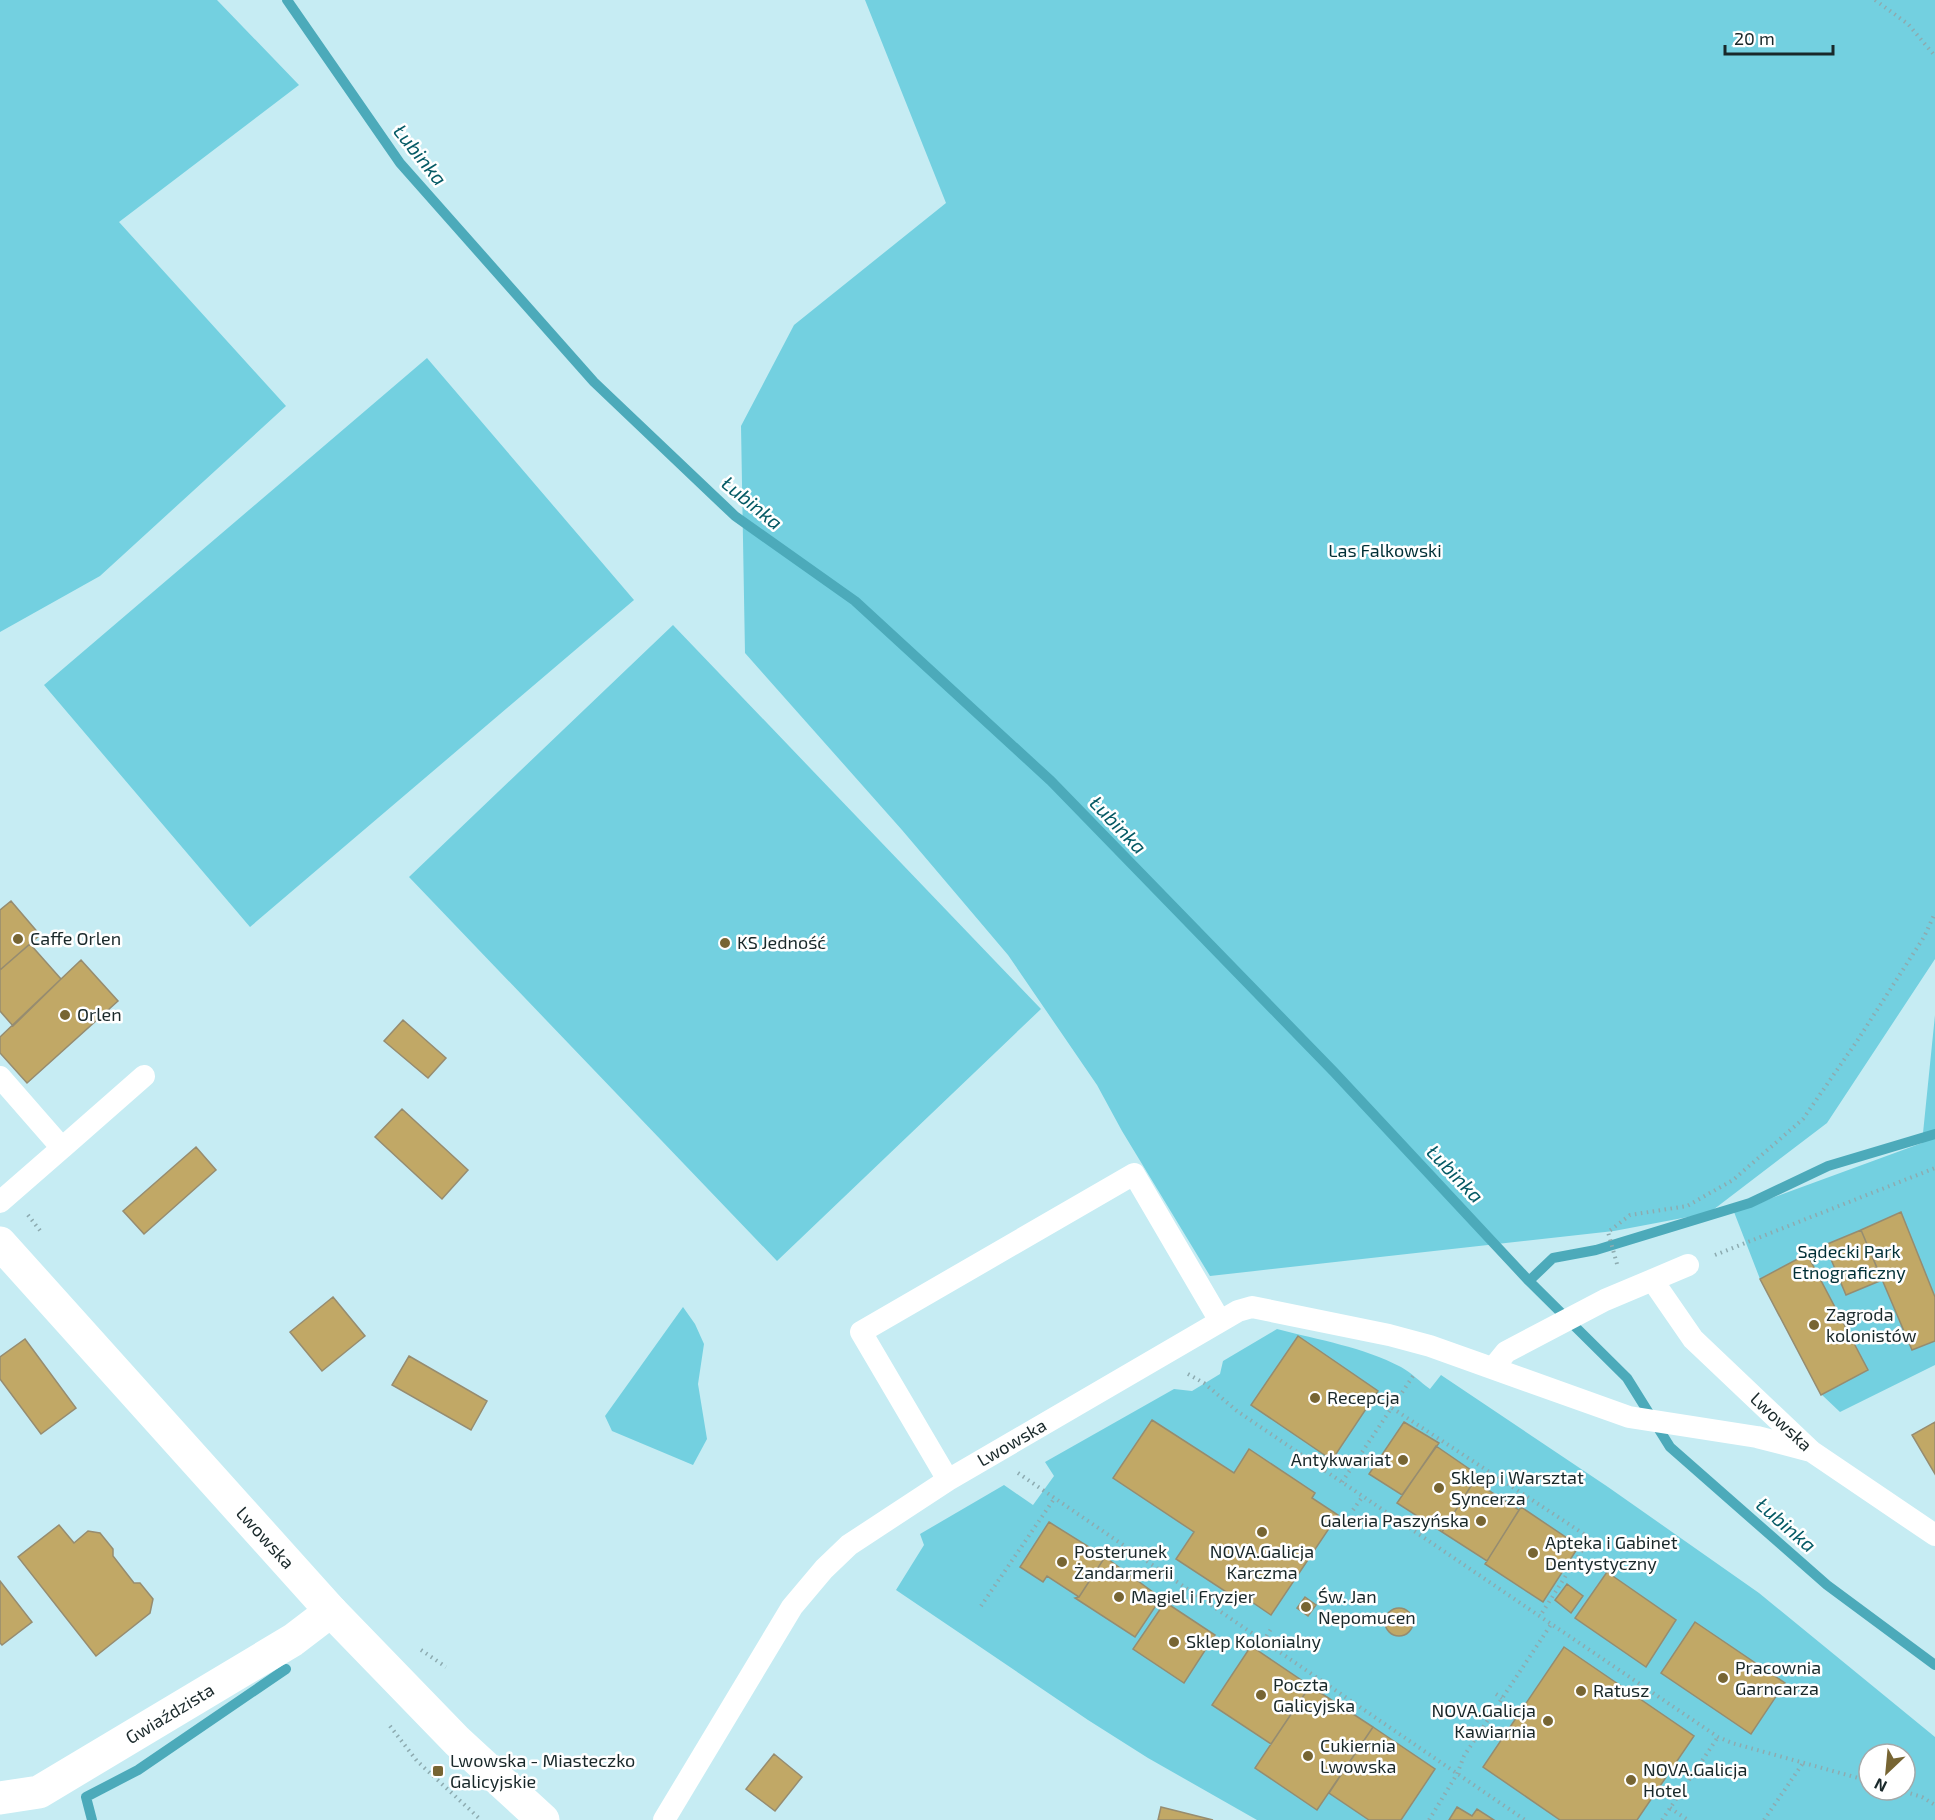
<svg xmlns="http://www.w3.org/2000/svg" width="1935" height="1820" viewBox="0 0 1935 1820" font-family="'Exo 2',sans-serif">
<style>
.green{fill:#73d0e0;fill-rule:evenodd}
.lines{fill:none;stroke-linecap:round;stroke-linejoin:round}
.stream{stroke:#4caaba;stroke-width:10}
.building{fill:#c1a866;stroke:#968c70;stroke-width:1.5}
.path{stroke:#8dabb0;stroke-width:4;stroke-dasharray:1.5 4.5;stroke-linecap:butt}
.service{stroke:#fff;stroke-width:22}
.minor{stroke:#fff;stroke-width:33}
.primary{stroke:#fff;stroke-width:33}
.poi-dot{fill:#776533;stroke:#fff;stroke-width:2}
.labels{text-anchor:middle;stroke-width:5;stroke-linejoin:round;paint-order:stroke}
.park-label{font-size:18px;fill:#013037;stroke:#fff}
.poi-label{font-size:18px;fill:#19282a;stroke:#fff;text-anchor:start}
.street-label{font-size:18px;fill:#19282a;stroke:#fff}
.water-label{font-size:20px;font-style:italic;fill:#055a65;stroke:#fff}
</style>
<rect width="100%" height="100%" fill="#c6ecf3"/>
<path class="green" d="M0,0H217L299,85L119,222L286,406L100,576L0,632Z
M865,0H1935V959L1827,1123L1709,1213L1614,1231L1210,1276L1122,1131L1097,1085L1008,955L902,830L745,653L741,426L794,325L946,203Z
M427,358L634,600L250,927L44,685Z
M673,625L1041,1009L777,1261L409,877Z
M1935,1015V1365L1840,1412L1821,1394L1760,1279L1734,1212L1922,1143Z
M683,1307L695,1324L704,1344L698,1384L707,1439L693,1465L612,1431L605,1416Z
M1277,1329C1319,1340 1363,1347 1401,1367C1412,1373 1420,1382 1430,1389L1441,1375L1608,1487L1759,1593L1935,1737V1820H1257L1148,1758L1088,1720L896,1590L924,1545L920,1534L1004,1485L1033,1505L1054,1476L1045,1462L1174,1389L1192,1391L1220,1374L1223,1361ZM1869,1754H1905V1790H1869Z"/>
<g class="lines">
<path class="stream" d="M287,0L400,163L594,382L735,516L855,601L1051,781L1334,1072L1529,1281L1627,1378L1670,1447L1827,1585L1935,1665
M1529,1281L1553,1258L1596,1250L1750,1203L1828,1166L1935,1134
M92,1820L86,1797L138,1770L286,1669"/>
</g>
<path class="building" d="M11,901L40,935L0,970V910Z
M30,944L61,979L13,1026L0,1011V970Z
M81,960L118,1001L27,1083L0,1053V1037Z
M403,1020L446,1058L428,1078L384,1041Z
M402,1109L468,1170L442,1199L375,1137Z
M196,1147L216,1170L144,1234L123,1211Z
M1901,1212L1935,1297V1341L1912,1350L1861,1230Z
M1861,1230L1882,1280L1846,1295L1825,1245Z
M1807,1254L1868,1370L1821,1395L1760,1279Z
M333,1297L365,1336L322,1371L290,1332Z
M1298,1336L1378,1391L1332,1460L1251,1405Z
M25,1339L76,1408L41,1434L0,1379V1357Z
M409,1356L487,1401L471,1430L392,1385Z
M1152,1420L1234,1473L1249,1449L1315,1493L1312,1498L1338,1515L1271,1615L1246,1598L1243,1603L1176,1559L1194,1532L1113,1478Z
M1404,1422L1439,1443L1402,1495L1369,1474Z
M1935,1422V1474L1912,1435Z
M1436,1446L1478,1475L1442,1532L1397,1503Z
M1474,1481L1519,1510L1487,1561L1442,1532Z
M1521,1507L1579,1546L1543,1602L1485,1564Z
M1049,1522L1105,1557L1079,1597L1047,1576L1043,1582L1020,1567Z
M59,1525L74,1543L88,1531L100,1533L113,1549V1556L134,1583H140L153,1599L150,1613L96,1656L18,1557Z
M1105,1557L1161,1598L1135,1637L1075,1598L1079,1597Z
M1607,1572L1676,1620L1646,1667L1575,1618Z
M0,1581L32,1622L2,1645L0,1643Z
M1567,1584L1583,1596L1571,1613L1555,1600Z
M1305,1597L1316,1605L1308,1616L1297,1608Z
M1165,1602L1215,1635L1184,1683L1133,1649Z
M1385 1622a14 14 0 1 1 28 0a14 14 0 1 1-28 0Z
M1695,1622L1785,1683L1751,1734L1661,1673Z
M1251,1646L1310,1686L1271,1744L1212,1705Z
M1564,1647L1694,1736L1637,1820H1560L1483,1767Z
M1310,1686L1373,1727L1317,1810L1255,1768Z
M1373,1727L1435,1769L1401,1820H1369L1329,1793Z
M774,1754L802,1777L775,1811L746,1789Z
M1161,1807L1213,1820H1158Z
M1457,1807L1472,1816L1477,1809L1494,1820H1449Z"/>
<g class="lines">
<path class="path" d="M1875,0L1908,24L1935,56
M28,1215L42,1233
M1715,1255L1935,1168
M1617,1264L1608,1232L1630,1215L1687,1206L1733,1180L1803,1119L1857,1041L1924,937L1935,913
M1188,1374L1204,1383L1237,1411L1718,1737L1732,1743L1869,1781
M1392,1408L1590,1538L1540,1616
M1018,1473L1525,1820
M1342,1482L1415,1373
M1353,1510L1363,1496
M981,1606L1054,1499
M1263,1641L1271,1629
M421,1650L446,1667
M1496,1694L1502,1698
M390,1726L417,1761L481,1820
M1899,1790L1922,1797L1935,1805
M1670,1808L1688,1820
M1429,1820L1457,1774L1464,1756L1552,1623
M1662,1820L1718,1737
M1764,1820L1803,1763"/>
<path class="service" d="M0,1077L62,1148L0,1202
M62,1148L144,1076
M1653,1281L1693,1339L1811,1451L1935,1535
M1493,1368L1506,1352L1605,1300L1688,1265
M948,1480L861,1332L1134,1174L1220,1321
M664,1820L792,1607L824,1569L849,1545L948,1480L1238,1311L1252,1307L1389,1335L1430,1346L1629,1417L1757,1437L1811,1451"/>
<path class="minor" d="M0,1798L39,1792L293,1640L331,1611"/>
<path class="primary" d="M0,1243L331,1611L457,1741L543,1820"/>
</g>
<g class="poi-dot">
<circle cx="18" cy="939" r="6"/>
<circle cx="725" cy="943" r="6"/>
<circle cx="65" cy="1015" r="6"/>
<circle cx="1814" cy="1325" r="6"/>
<circle cx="1315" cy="1398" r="6"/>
<circle cx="1403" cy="1460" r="6"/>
<circle cx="1439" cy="1488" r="6"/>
<circle cx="1481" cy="1521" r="6"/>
<circle cx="1262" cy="1532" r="6"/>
<circle cx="1533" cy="1553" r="6"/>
<circle cx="1062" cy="1562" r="6"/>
<circle cx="1119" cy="1597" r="6"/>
<circle cx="1306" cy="1607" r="6"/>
<circle cx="1174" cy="1642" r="6"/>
<circle cx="1723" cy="1678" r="6"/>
<circle cx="1581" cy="1691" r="6"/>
<circle cx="1261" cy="1695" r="6"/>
<circle cx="1548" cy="1721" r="6"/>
<circle cx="1308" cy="1756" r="6"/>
<rect x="432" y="1765" width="12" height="12" rx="3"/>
<circle cx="1631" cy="1780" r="6"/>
</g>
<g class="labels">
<g class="park-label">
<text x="1385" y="557">Las Falkowski</text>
<text x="1849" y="1258">Sądecki Park<tspan x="1849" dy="21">Etnograficzny</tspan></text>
</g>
<g class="poi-label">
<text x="30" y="945">Caffe Orlen</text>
<text x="737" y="949">KS Jedność</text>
<text x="77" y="1021">Orlen</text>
<text x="1826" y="1321">Zagroda<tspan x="1826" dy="21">kolonistów</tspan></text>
<text x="1327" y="1404">Recepcja</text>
<text x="1391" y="1466" text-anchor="end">Antykwariat</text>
<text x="1451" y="1484">Sklep i Warsztat<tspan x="1451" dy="21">Syncerza</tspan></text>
<text x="1469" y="1527" text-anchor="end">Galeria Paszyńska</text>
<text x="1545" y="1549">Apteka i Gabinet<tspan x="1545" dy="21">Dentystyczny</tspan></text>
<text x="1074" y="1558">Posterunek<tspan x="1074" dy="21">Żandarmerii</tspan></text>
<text x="1262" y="1558" text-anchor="middle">NOVA.Galicja<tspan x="1262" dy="21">Karczma</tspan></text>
<text x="1131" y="1603">Magiel i Fryzjer</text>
<text x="1318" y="1603">Św. Jan<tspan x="1318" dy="21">Nepomucen</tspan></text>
<text x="1186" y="1648">Sklep Kolonialny</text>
<text x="1735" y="1674">Pracownia<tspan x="1735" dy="21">Garncarza</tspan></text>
<text x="1273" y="1691">Poczta<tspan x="1273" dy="21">Galicyjska</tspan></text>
<text x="1593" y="1697">Ratusz</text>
<text x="1536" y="1717" text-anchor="end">NOVA.Galicja<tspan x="1536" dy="21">Kawiarnia</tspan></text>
<text x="1320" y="1752">Cukiernia<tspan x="1320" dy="21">Lwowska</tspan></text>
<text x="450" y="1767">Lwowska - Miasteczko<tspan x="450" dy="21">Galicyjskie</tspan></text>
<text x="1643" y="1776">NOVA.Galicja<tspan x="1643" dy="21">Hotel</tspan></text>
</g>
<g class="street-label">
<text transform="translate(1781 1422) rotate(43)" y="6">Lwowska</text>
<text transform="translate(1012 1443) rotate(-30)" y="6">Lwowska</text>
<text transform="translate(265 1538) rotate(48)" y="6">Lwowska</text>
<text transform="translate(170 1714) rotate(-31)" y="6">Gwiaździsta</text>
</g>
<g class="water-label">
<text transform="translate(420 155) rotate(51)" y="7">Łubinka</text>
<text transform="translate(752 503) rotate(39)" y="7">Łubinka</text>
<text transform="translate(1118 825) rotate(46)" y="7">Łubinka</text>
<text transform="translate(1455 1174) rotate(46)" y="7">Łubinka</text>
<text transform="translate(1786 1525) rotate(41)" y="7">Łubinka</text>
</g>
</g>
<g transform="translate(1887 1772) rotate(206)"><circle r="28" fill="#ffffff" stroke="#a3a9aa" stroke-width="1.5"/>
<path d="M0-4.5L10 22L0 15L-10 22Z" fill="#776533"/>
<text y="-9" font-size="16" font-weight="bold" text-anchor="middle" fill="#19282a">N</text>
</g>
<path d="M1725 45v9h108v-9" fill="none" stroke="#19282a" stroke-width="3"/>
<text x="1734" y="45" font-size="18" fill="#19282a" stroke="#ffffff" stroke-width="4.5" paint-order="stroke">20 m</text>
</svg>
